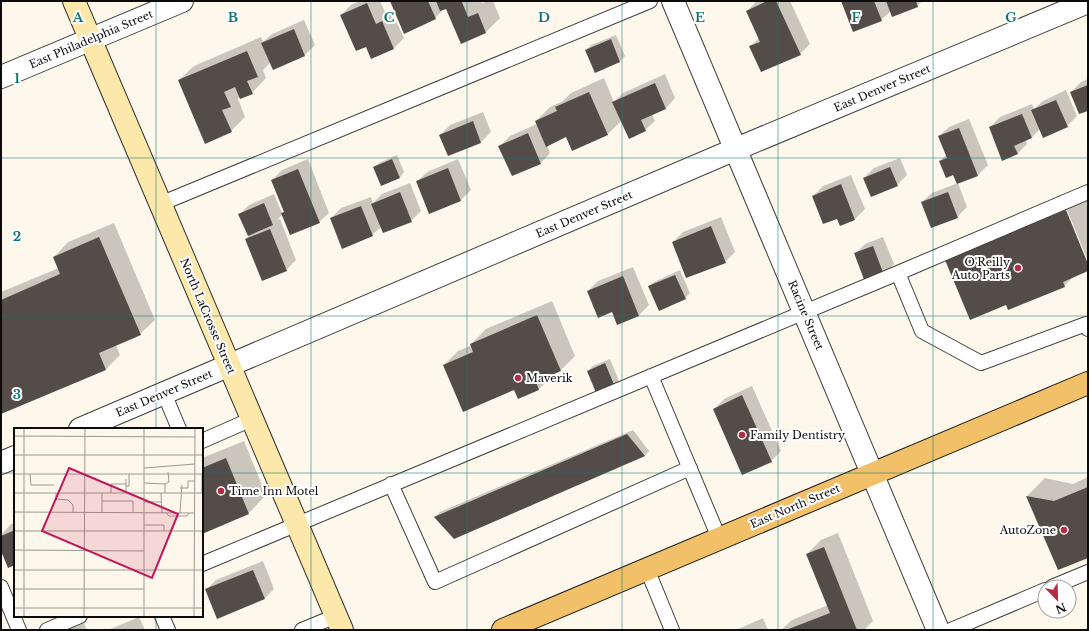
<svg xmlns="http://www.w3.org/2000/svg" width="1089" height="631" viewBox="0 0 1089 631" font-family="'Libre Baskerville',serif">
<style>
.shadow{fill:#0003}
.building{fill:#544c49}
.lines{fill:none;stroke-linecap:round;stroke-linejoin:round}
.lane-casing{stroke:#3f3f3f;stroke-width:16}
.street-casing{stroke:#3f3f3f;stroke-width:24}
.secondary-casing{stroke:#2e2e2e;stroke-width:24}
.primary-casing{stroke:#1d1d1d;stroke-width:24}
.lane{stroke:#fff;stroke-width:14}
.street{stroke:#fff;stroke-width:22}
.secondary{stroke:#fbe8aa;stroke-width:22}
.primary{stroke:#f2c068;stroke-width:22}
.grid{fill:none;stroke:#0f766e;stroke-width:1;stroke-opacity:0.55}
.poi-dot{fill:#b52b43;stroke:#fff;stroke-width:1.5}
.labels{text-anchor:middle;stroke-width:4;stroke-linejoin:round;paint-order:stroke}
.street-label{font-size:11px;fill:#0c0c0c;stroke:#fff}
.poi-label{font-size:11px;fill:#0c0c0c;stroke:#fff;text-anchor:start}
.inset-road{fill:none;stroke:#9d9a92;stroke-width:1}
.view{fill:#c2185b;fill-opacity:0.15;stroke:#c2185b;stroke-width:2}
.inset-edge{fill:none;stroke:#0c0c0c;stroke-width:2}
.grid-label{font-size:13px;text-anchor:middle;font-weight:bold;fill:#0f766e;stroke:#fff;stroke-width:4;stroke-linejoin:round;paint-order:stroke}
</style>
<rect width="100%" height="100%" fill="#fef8ec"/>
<path class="shadow" d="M360,1H380L386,14L392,12L404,38L394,48L372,58L366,45L341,15L351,5Z
M391,1H481L482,3L488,1H493L500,18L486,32L446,7L435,18Z
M755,1H790L810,44L800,54L750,47L759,38L747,11L755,3Z
M842,1H922L917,6L891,11L881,20Z
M304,20L315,45L305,55L273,69L270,63L263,70L266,78L252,93L240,96L238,99L245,117L231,131L179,80L194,66L261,37L263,42L272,34Z
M616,35L625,56L620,61L595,72L586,50L591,45Z
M665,74L675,98L666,108L652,114L655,121L645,130L622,120L608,134L573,149L567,136L547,145L550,153L541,163L500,146L510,136L537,124L536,121L550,107L563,101L571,93L604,78L614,102L623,93Z
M1088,79V110L1071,92L1081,82Z
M1066,90L1077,116L1067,126L1041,128L1031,138L1026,140L1027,144L1017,154L990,127L1000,117L1032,104L1034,109L1043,101Z
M483,112L491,132L481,142L448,155L440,135L450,125Z
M969,119L988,165L978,175L958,183L967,207L957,217L922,202L932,193L958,183L954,173L940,161L946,155L939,136L949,127Z
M397,155L404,172L400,177L381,185L374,167L379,163Z
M900,158L907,175L897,185L864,178L874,168Z
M308,159L329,213L319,222L283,214L277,220L280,219L296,260L286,270L246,239L249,236L240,214L249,205L274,194L282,213L285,211L272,180L282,170Z
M458,159L471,190L461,200L430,212L417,182L427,172Z
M851,175L865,209L855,219L840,225L837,218L813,196L823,186Z
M410,183L421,211L411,221L382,226L372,235L331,218L341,208L371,197L373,203L382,194Z
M1084,192L1088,202V261L1065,205L1063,206L1086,262H1088V270L1074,276L1064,286L1007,304L946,260Z
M721,217L735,252L725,262L673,242L683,232Z
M114,223L155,320L140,334L116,345L120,355L106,369L1,413V292L59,268L54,257L68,242Z
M883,237L894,264L884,274L855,254L865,244Z
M633,267L649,305L639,315L618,323L613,311L588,291L598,281Z
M680,270L690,293L685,298L649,286L654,282Z
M552,301L575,356L561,370L553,373V375L539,389L518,398L514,389L444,365L458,351L472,345L471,344L486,329Z
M610,359L619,381L614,386L588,371L593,366Z
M752,386L781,451L771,461L714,409L724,399Z
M633,430L649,451L645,456L454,537L435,517L440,512Z
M244,441L266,495L248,514L202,533V458Z
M1088,477V557L1058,569L1027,496L1045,478L1073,484Z
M15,523V564L1,548V535L11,524Z
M838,533L873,621L864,630H781L792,620L828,605L807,554L821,540Z
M263,561L274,589L264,599L206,590L216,580Z
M139,617L145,630H108Z
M82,618L87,630H53Z
M763,618L768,630H736Z"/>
<path class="building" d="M390,1H428L436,19L404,34Z
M436,1H465L462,2L468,17L478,13L486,33L461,44L446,9L440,11Z
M767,1H776L801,55L761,72L749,46L760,42L746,11Z
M841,1H874L882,21L853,32Z
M886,1H916L918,7L892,17Z
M367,3L376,24L382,21L394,49L371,59L366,47L356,51L340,15Z
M294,29L305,56L273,70L261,43Z
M611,39L620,62L595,73L585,50Z
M247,51L258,77L247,81L253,94L240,99L235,87L224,92L231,107L222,110L232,132L205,144L178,80Z
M655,83L666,109L641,120L646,131L629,139L612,102Z
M1088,85V111L1079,114L1070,92Z
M589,92L608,135L572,151L566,137L546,147L535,121L557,111L555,107Z
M1056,100L1068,127L1043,138L1031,110Z
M1022,114L1032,138L1014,146L1018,154L1002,161L989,127Z
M473,121L481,143L448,156L439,135Z
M959,128L978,176L957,184L953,175L946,178L939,161L947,158L938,136Z
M528,133L541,164L512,176L498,146Z
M392,159L400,178L381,186L373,167Z
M890,167L898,186L871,197L863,178Z
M448,168L461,201L429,214L416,181Z
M298,169L320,223L290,235L281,213L284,212L271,180Z
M841,184L855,220L840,226L837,219L823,224L812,196Z
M400,192L412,222L383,233L371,204Z
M948,192L958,218L931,228L921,202Z
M264,203L273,225L248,236L238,214Z
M361,206L373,236L342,249L330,218Z
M1066,210L1088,264V271L1063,282L1065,287L1008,310L1006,305L970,320L945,260Z
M711,226L726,263L686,278L672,242Z
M270,229L287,271L262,281L245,239Z
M99,237L141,335L99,353L106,370L1,414V300L60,274L53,257Z
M873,246L884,275L865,282L854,253Z
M675,275L686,299L659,311L648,286Z
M623,276L639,316L617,325L612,312L598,318L587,291Z
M537,315L561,371L536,382L539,390L518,399L514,390L463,412L443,365L473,352L470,344Z
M605,363L615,387L597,395L587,371Z
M742,395L772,462L742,475L713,409Z
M627,434L645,456L454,539L434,517Z
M226,458L249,514L202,534V468Z
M1088,487V558L1058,570L1026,496L1054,501Z
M15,530V565L8,568L1,551V536Z
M824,547L857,630H786L830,613L806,554Z
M253,570L265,599L217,619L205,589Z"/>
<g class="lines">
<defs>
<path id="lane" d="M160,204L650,1
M898,273L922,331L981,363L1086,324L1088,329
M651,376L719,538
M164,393L179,429
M202,441L252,419
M391,484L435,582L690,468
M202,564L898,273L1088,192
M647,569L672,630
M1,587L19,630
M1052,587L1088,572
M162,616L168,630
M47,630L80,616
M302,630L336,616
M951,630L1045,590"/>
<path id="street" d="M673,1L938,630
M1,77L182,1
M80,429L736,149L1088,2
M1,463L15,457"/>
<path id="secondary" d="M74,1L342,630"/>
<path id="primary" d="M503,630L1088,383"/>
</defs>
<use href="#lane" class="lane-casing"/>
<use href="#street" class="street-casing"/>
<use href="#secondary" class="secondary-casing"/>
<use href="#primary" class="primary-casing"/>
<use href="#lane" class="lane"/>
<use href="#street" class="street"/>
<use href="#secondary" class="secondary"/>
<use href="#primary" class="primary"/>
</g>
<path class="grid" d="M156,1V429M311,1V630M467,1V630M622,1V630M778,1V630M933,1V630M1,158H1088M1,316H1088M1,473H15M202,473H1088M156,616V630"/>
<g class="poi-dot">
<circle cx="1018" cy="268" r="4"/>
<circle cx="518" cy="378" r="4"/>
<circle cx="742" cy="435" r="4"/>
<circle cx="221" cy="491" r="4"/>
<circle cx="1064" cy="530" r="4"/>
</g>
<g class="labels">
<g class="street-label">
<text transform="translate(91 39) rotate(-23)" y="4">East Philadelphia Street</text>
<text transform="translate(882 88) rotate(-23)" y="4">East Denver Street</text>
<text transform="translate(584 214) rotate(-23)" y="4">East Denver Street</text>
<text transform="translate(806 315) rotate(67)" y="4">Racine Street</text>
<text transform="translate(208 316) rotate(67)" y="4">North LaCrosse Street</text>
<text transform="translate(164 393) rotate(-23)" y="4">East Denver Street</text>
<text transform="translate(795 506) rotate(-23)" y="4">East North Street</text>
</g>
<g class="poi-label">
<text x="1010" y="266" text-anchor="end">O'Reilly<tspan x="1010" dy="13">Auto Parts</tspan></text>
<text x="526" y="382">Maverik</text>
<text x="750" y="439">Family Dentistry</text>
<text x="229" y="495">Time Inn Motel</text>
<text x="1056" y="534" text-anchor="end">AutoZone</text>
</g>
</g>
<g transform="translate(14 428)">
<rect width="189" height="189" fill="#fef8ec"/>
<path class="inset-road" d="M0,8L181,9M0,27H189M130,40L181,36M0,46H189M16,46L17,57H40M112,51V65M130,55L151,56V65M151,56L155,54L154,44M112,58H115V46M166,60H174V53H181M0,65H189M42,65V71L54,72L59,77V84M97,65V56H112M147,65L148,85M188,65V46M189,65V92M88,73H119V84M130,74H147M0,84L181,85M88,84V65M152,85L155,88H173L175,85M166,85L168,57M130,97H150V103M0,103H189M0,122L130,123M0,142H189M0,161H130M0,180H189M10,189V0M70,189L71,0M130,189V0M180,189L181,0"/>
<path class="view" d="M55,40L164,86L138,150L28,103Z"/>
<rect width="189" height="189" class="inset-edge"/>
</g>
<g class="grid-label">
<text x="78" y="22">A</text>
<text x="233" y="22">B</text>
<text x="389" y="22">C</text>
<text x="544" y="22">D</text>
<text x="700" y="22">E</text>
<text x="856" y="22">F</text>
<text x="1011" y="22">G</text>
<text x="17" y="83">1</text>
<text x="17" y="241">2</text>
<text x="17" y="399">3</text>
</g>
<rect width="1089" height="631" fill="none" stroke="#0c0c0c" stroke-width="4"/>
<g transform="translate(1057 599) rotate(157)"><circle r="19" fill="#ffffff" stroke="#9e9e9e"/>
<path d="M0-3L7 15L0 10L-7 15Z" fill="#b52b43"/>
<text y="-6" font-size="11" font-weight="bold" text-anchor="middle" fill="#0c0c0c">N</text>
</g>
</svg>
